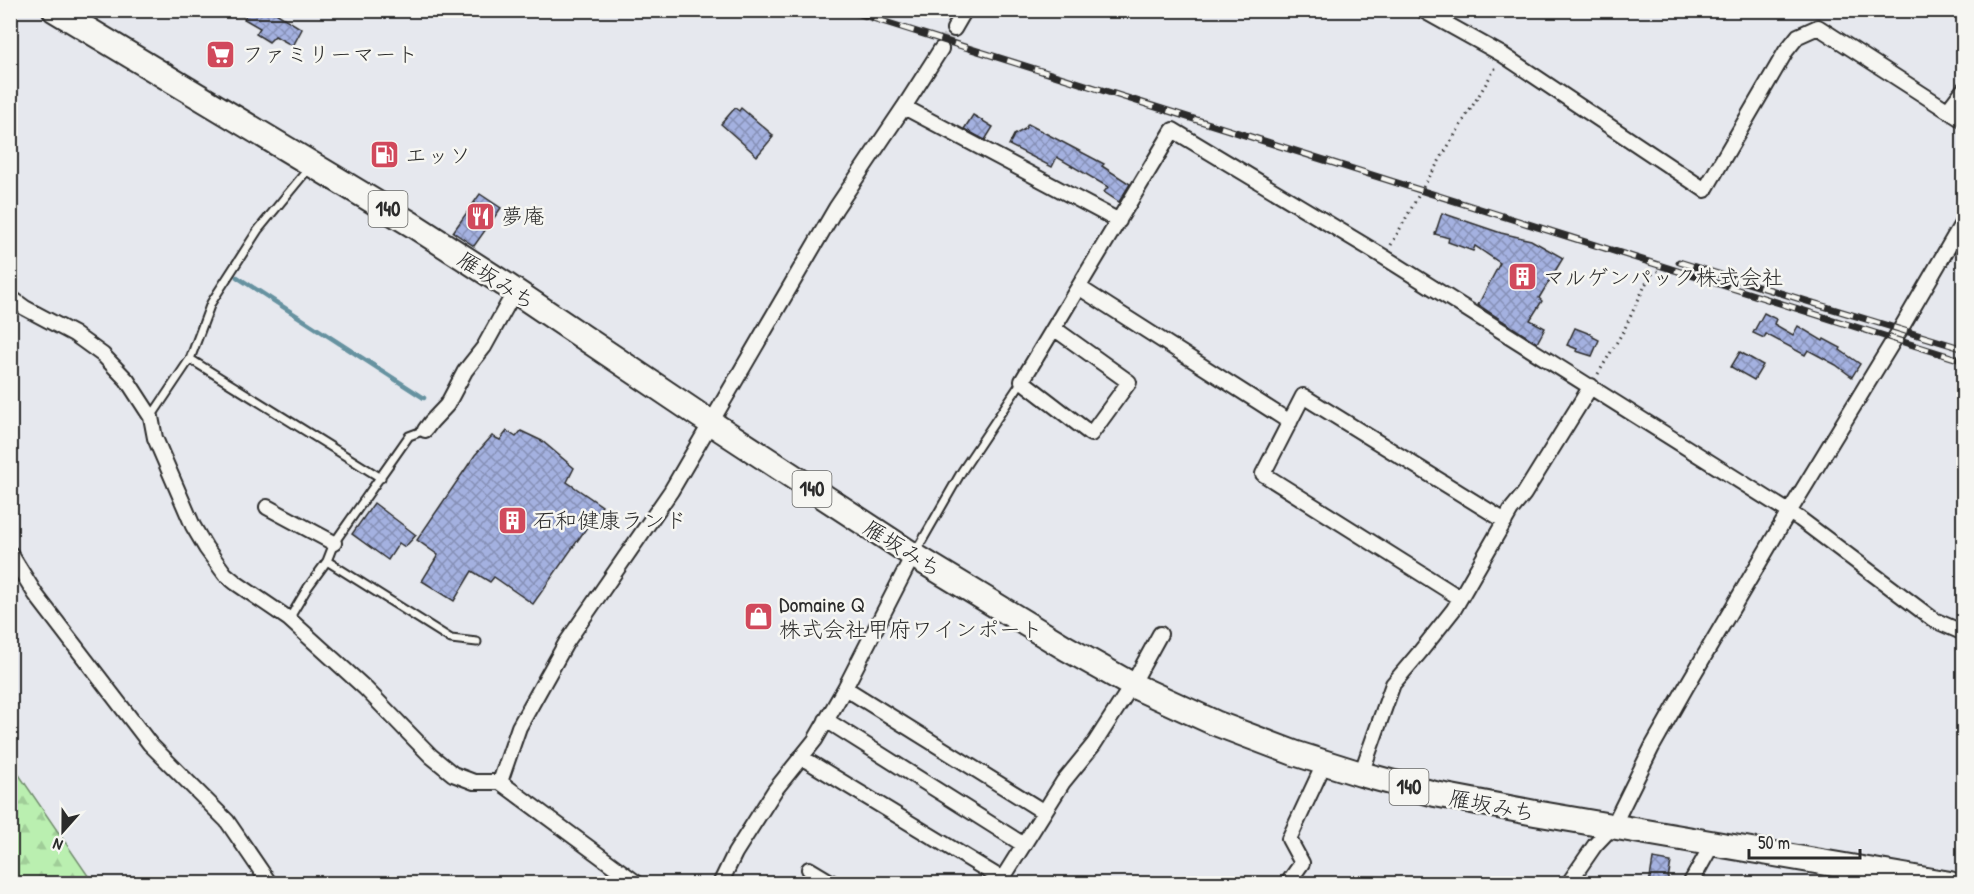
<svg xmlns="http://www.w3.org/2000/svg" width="1974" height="894" viewBox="0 0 1974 894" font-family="'Patrick Hand','Klee One',sans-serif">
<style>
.forest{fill:url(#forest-firs);stroke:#728d6e;stroke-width:1.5}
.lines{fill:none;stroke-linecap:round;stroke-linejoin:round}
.stream{stroke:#6692a0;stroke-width:4.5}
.building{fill:url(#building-cross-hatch);stroke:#2b2b2b;stroke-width:1.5}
.minor-tunnel{stroke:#c1c2c7;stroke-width:14;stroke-dasharray:14 7;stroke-linecap:butt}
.service-casing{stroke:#2b2b2b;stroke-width:11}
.minor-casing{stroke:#2b2b2b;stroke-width:18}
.trunk-casing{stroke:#2b2b2b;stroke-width:28}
.path{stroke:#2b2b2b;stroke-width:3;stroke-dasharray:1.5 4.5;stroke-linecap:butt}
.service{stroke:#f6f6f2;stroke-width:7}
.minor{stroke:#f6f6f2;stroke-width:14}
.trunk{stroke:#f6f6f2;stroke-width:24}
.rail-casing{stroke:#2b2b2b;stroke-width:7}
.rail{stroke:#f6f6f2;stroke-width:4.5;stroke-dasharray:14;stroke-linecap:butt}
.labels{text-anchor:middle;stroke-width:5;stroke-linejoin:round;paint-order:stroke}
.shield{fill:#f6f6f2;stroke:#686867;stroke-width:1.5}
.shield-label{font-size:21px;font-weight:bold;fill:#2b2b2b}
.poi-label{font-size:22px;fill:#2b2b2b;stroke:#f6f6f2;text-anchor:start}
.street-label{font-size:22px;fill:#2b2b2b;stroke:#f6f6f2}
</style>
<defs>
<pattern id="forest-firs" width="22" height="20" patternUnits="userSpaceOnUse" patternTransform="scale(1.5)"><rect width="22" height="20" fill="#baefb0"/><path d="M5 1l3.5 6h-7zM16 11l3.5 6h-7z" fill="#a0cd98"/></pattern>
<pattern id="building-cross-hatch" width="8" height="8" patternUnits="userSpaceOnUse" patternTransform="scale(1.5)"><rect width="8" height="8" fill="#a4b1e0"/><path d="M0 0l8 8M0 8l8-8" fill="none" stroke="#8690b6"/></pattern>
</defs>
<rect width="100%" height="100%" fill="#e6e8ee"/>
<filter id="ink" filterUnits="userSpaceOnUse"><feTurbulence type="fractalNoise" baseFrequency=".0167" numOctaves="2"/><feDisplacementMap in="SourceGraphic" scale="12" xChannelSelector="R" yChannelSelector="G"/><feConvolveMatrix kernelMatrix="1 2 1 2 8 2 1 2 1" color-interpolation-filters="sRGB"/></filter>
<g filter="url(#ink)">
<path class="forest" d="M10,763H11L93,883H11Z"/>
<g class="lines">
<path class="stream" d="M237,277L424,398"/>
</g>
<path class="building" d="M248,10H271L302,29L293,46L275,36L269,42L256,34L260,28L244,19Z
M735,108L739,111L741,108L773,135L771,136L773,137L757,156L721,124Z
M973,115L993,127L985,140L964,129Z
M1028,124L1104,164L1102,166L1130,184L1119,202L1104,192L1108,187L1057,157L1052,167L1009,145L1014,135L1025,129Z
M480,194L501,208L474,246L453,232Z
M1442,213L1501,233L1531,240L1563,258L1539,298L1542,301L1530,320L1545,328L1537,343L1478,305L1500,263L1475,246L1473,251L1448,242L1449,238L1435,234Z
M1764,313L1776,319L1774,324L1793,335L1798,326L1823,341L1824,339L1841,348L1840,350L1860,364L1852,377L1836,365L1808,350L1805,355L1766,334L1764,338L1753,333Z
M1575,328L1593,335V337L1599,340L1592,356L1576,351L1577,349L1567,345Z
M1740,352L1763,365L1754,380L1731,367Z
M507,431L516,437L521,431L542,441L574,468L567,482L602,506L533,604L494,577L490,582L472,571L454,601L422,581L438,555L417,540L475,455L492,436L500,440Z
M374,503L416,535L405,547L399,543L388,560L352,534Z
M1653,859L1671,862L1667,884H1649Z"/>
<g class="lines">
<path class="minor-tunnel" d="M941,49L954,29"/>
<defs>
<path id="service" d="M190,359L381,478
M151,417L190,359L211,303L258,230L309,168
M425,430L409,436L334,543L327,561L451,639L477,642
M915,553L962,471L1022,381
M289,619L308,587L327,561"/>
<path id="minor" d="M1422,10L1503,55L1705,190L1786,51L1798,36L1818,27L1964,121
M954,29L965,10
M904,107L1119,221
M1948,110L1964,89
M1080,288L1290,422
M10,297L25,308L74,334L103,355L127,380L151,417L155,438L193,526L206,548L225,574L236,583L289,619L365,688L431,756L453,774L474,782H500L638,884
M1055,329L1129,382L1091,434L1022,381L1173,130L1384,257L1800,519L1934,620L1964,633
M425,430L431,422L447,405L465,371L484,347L515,291
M267,507L334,543
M10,553L36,595L150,744L227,821L270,884
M1460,598L1263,474L1303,396L1505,521
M845,688L1044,812
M826,720L1024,845
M801,757L1002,879
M1361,774L1393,684L1420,652L1454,609L1511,510L1524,494L1591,386
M500,782L519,727L566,643L671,491L836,208L904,107L941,49
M809,869L834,884
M720,884L735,853L775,790L815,740L845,688L913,555
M999,884L1063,782L1094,744L1132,685L1160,634
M1287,884L1302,863L1289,839L1324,764
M1568,884L1595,845L1613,826L1652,747L1686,687L1783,522L1900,330L1964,220
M1690,884L1713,843"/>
<path id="trunk" d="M55,10L413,225L506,285L699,415L913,555L1066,648L1132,685L1215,723L1294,753L1361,774L1435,794L1535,813L1950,884"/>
</defs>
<use href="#service" class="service-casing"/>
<use href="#minor" class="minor-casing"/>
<use href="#trunk" class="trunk-casing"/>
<path class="path" d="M103,16L108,10
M1391,245L1421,191L1496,67
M1598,374L1624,330L1650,275L1658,271"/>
<use href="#service" class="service"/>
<use href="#minor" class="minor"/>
<use href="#trunk" class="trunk"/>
<defs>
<path id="rail" d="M847,10L1964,361
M1679,262L1964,349"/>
</defs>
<use href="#rail" class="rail-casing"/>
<use href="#rail" class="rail"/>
</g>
</g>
<defs>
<symbol id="supermarket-square" viewBox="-11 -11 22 22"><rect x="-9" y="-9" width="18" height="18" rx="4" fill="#d1495b" stroke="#f6f6f2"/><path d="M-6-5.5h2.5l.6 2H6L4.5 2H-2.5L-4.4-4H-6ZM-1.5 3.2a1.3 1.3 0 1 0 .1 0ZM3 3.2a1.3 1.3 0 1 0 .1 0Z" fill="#fff"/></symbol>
<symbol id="fuel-square" viewBox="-11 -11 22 22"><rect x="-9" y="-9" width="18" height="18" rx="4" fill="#d1495b" stroke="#f6f6f2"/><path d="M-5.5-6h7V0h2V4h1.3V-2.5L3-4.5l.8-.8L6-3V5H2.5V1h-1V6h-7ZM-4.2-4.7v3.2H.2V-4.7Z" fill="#fff"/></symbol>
<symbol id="restaurant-square" viewBox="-11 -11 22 22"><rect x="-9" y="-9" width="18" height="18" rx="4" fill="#d1495b" stroke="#f6f6f2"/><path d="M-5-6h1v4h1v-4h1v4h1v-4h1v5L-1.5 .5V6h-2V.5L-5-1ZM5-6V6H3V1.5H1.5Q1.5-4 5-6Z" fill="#fff"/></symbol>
<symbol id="building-square" viewBox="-11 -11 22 22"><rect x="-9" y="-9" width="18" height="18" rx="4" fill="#d1495b" stroke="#f6f6f2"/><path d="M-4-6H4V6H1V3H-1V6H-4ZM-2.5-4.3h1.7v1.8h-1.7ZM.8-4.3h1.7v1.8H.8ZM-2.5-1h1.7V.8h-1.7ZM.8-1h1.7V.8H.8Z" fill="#fff"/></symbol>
<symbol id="shop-square" viewBox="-11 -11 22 22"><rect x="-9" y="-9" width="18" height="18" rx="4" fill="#d1495b" stroke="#f6f6f2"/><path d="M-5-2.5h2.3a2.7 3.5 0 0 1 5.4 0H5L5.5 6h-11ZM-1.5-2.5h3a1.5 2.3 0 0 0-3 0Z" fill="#fff"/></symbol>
</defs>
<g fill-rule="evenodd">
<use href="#supermarket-square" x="204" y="38" width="33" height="33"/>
<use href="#fuel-square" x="368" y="138" width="33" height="33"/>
<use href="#restaurant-square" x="464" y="200" width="33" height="33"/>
<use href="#building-square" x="1506" y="260" width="33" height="33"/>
<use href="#building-square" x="496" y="504" width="33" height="33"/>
<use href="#shop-square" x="742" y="600" width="33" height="33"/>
</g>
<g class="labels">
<g class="shield">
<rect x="368.5" y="191" width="39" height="36" rx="4.5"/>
<rect x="792.5" y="471" width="39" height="36" rx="4.5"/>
<rect x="1389.5" y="769" width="39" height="36" rx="4.5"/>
</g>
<g class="shield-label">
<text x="388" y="216">140</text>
<text x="812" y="496">140</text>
<text x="1409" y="794">140</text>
</g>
<g class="poi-label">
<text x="242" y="62">ファミリーマート</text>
<text x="405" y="163">エッソ</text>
<text x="501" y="224">夢庵</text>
<text x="1543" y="285">マルゲンパック株式会社</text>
<text x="533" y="528">石和健康ランド</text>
<text x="779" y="612">Domaine Q<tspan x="779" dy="25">株式会社甲府ワインポート</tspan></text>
</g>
<g class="street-label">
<text transform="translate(497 280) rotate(33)" y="8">雁坂みち</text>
<text transform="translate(903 548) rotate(32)" y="8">雁坂みち</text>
<text transform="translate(1492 805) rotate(11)" y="8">雁坂みち</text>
</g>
</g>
<rect width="1974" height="894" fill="none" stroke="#f6f6f2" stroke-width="36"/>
<rect x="18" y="18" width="1938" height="858" fill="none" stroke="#2b2b2b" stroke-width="2" filter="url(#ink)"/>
<g transform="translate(63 831) rotate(201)" stroke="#f6f6f2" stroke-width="4.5" paint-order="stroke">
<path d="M0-4.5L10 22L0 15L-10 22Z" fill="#2b2b2b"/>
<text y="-9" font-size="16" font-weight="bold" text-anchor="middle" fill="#2b2b2b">N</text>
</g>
<path d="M1749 849v9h111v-9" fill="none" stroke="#2b2b2b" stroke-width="3"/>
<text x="1758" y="849" font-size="18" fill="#2b2b2b" stroke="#f6f6f2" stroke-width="4.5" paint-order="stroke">50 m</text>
</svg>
